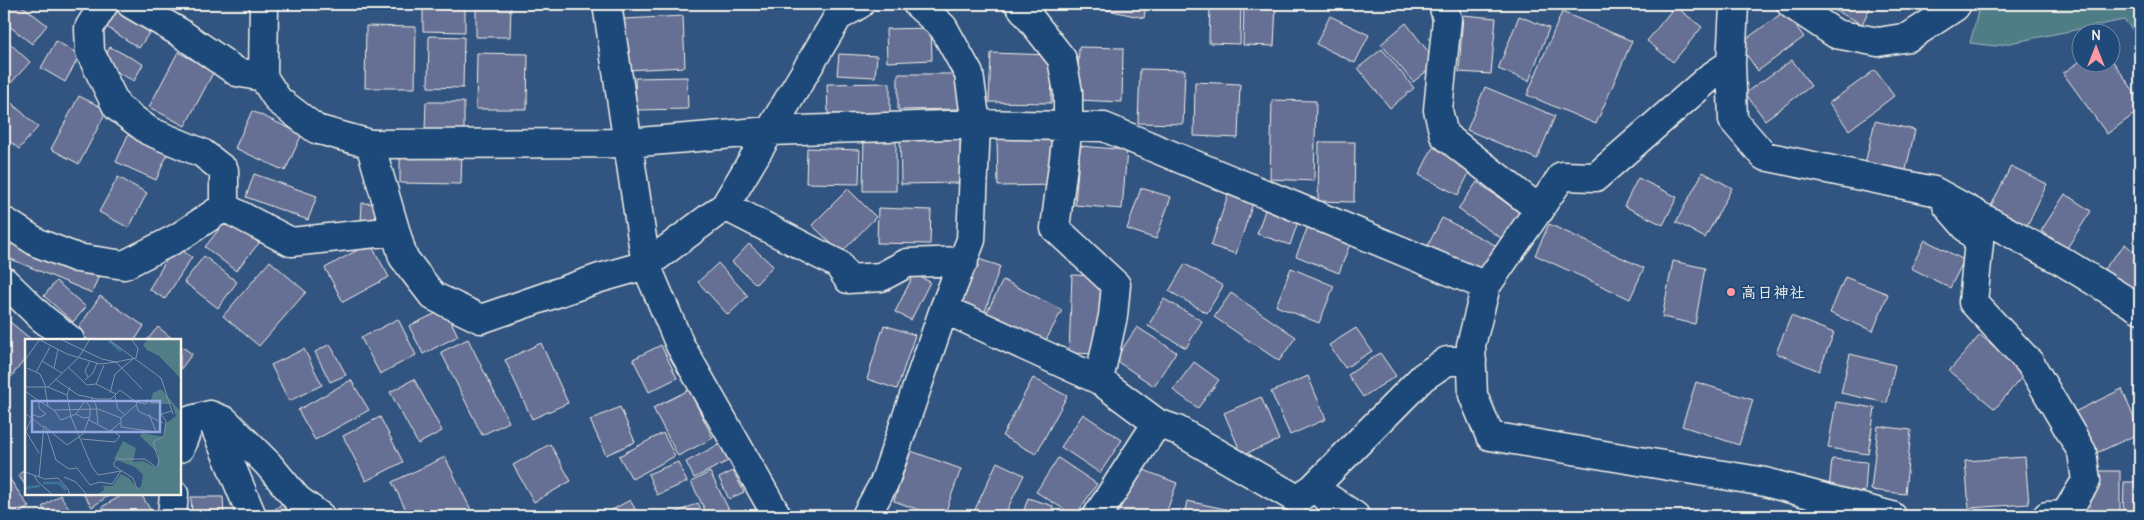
<svg xmlns="http://www.w3.org/2000/svg" width="2144" height="520" viewBox="0 0 2144 520" font-family="Delius,'Klee One',sans-serif">
<style>
.green{fill:#507d86;stroke:#a2b7b7}
.building{fill:#666f94;stroke:#f4f1e8}
.lines{fill:none;stroke-linecap:round;stroke-linejoin:round}
.minor-casing{stroke:#f4f1e8;stroke-width:31}
.minor{stroke:#1f4a7a;stroke-width:28}
.poi-dot{fill:#ff9aa2;stroke:#1f4a7a;stroke-width:2}
.labels{text-anchor:middle;stroke-width:4;stroke-linejoin:round;paint-order:stroke}
.poi-label{font-size:16px;font-weight:bold;fill:#f4f1e8;stroke:#1f4a7a;text-anchor:start}
.inset-river{fill:none;stroke:#3e769a;stroke-width:2.5}
.inset-road{fill:none;stroke:#8093aa;stroke-width:1}
.view{fill:#93a8e1;fill-opacity:0.15;stroke:#93a8e1;stroke-width:2.5}
.inset-edge{fill:none;stroke:#f4f1e8;stroke-width:2.5}
</style>
<rect width="100%" height="100%" fill="#325481"/>
<filter id="ink" filterUnits="userSpaceOnUse"><feTurbulence type="fractalNoise" baseFrequency=".02" numOctaves="2"/><feDisplacementMap in="SourceGraphic" scale="10" xChannelSelector="R" yChannelSelector="G"/><feConvolveMatrix kernelMatrix="1 2 1 2 8 2 1 2 1" color-interpolation-filters="sRGB"/></filter>
<g filter="url(#ink)">
<path class="green" d="M1980,4H2140V38L2124,20L1995,46L1970,43Z"/>
<path class="building" d="M12,4H20L47,25L32,44L4,22V14Z
M1080,4H1146L1144,18Z
M1210,4H1241L1240,44L1209,43Z
M1244,4H1276L1274,46L1243,45Z
M1633,4H1651L1650,7Z
M1827,4H1872L1862,24L1826,6Z
M1980,4H1992L1983,9Z
M423,5H465V32L423,31Z
M113,6L151,30L139,48L102,24Z
M476,6H511L510,37H476Z
M1675,6L1702,27L1673,62L1647,41Z
M1785,11L1804,37L1758,71L1739,44Z
M1562,12L1632,41L1596,124L1527,95Z
M1463,15L1496,18L1491,74L1459,72Z
M683,16L685,67L626,70L624,19Z
M1330,16L1369,35L1355,63L1316,44Z
M1519,16L1549,28L1529,81L1498,69Z
M1406,23L1437,63L1413,82L1381,44Z
M366,26L416,27L415,88H365Z
M931,28L932,60L887,62L886,29Z
M429,36L464,37L463,88L428,87Z
M4,38L30,62L11,83L4,77Z
M56,41L80,55L65,82L41,68Z
M110,47L143,64L134,81L101,64Z
M1079,47L1123,48L1122,102L1077,100Z
M1382,49L1414,88L1390,108L1358,68Z
M178,52L214,71L185,126L149,107Z
M477,53L528,54L527,109H476Z
M991,53L1053,55L1051,103L989,102Z
M839,54L877,56L875,77L837,75Z
M1792,60L1811,86L1765,120L1745,93Z
M2082,60V62H2112V60L2140,100V110L2107,134L2063,73Z
M1140,69L1185,70L1183,124L1138,123Z
M1875,70L1894,96L1849,130L1829,103Z
M898,74H958L959,109L898,110Z
M687,77L688,109L636,110L635,78Z
M1195,82L1240,84L1238,138L1194,136Z
M890,83V113L828,114L827,84Z
M1485,87L1555,116L1537,159L1467,130Z
M4,96L38,127L19,149L4,136Z
M79,96L107,110L79,164L51,149Z
M1272,100L1316,101L1314,181L1270,179Z
M426,102H464V131L425,130Z
M252,111L302,134L285,171L235,148Z
M1875,121L1915,130L1904,178L1864,168Z
M864,134H896V191H863Z
M128,135L168,153L156,180L116,162Z
M960,136L961,183L901,184L900,137Z
M997,138H1057L1058,185L998,186Z
M1319,142H1355L1354,202L1318,201Z
M1080,146L1127,150L1122,209L1075,205Z
M1433,147L1472,167L1458,195L1419,175Z
M807,148L860,150L859,184L806,183Z
M400,149L462,150L461,184L400,183Z
M2011,166L2047,184L2026,228L1989,210Z
M1703,172L1732,188L1705,238L1676,222Z
M254,174L317,196L308,220L246,197Z
M118,177L147,193L129,228L99,212Z
M1638,178L1677,197L1663,225L1624,206Z
M1477,182L1523,215L1505,241L1458,209Z
M1141,188L1171,197L1156,239L1127,229Z
M848,189L876,217L841,253L812,225Z
M2065,194L2091,211L2067,248L2041,231Z
M1228,195L1253,203L1236,254L1211,246Z
M362,203L386,204L385,224L361,222Z
M1267,204L1300,216L1290,245L1257,234Z
M878,208L931,210L930,244L877,243Z
M1442,218L1497,246L1481,277L1426,249Z
M227,219L259,243L236,271L205,247Z
M1311,219L1353,236L1339,273L1296,256Z
M1549,224L1644,268L1630,299L1535,255Z
M13,240L99,275L92,293L6,257Z
M1925,240L1964,260L1950,288L1911,268Z
M370,243L389,277L343,302L325,268Z
M749,244L773,266L756,284L732,262Z
M2125,244L2140,257V300L2104,269Z
M175,246L192,257L165,299L149,289Z
M204,256L237,282L218,308L184,282Z
M975,258L1000,266L983,318L958,310Z
M270,261L306,292L259,346L223,316Z
M1673,261L1705,268L1695,324L1662,317Z
M718,263L748,296L728,315L698,282Z
M1185,264L1223,286L1207,313L1169,291Z
M1291,268L1334,286L1319,323L1276,306Z
M914,274L930,282L911,320L895,312Z
M1072,275L1102,276L1099,354L1069,353Z
M1845,277L1888,294L1873,331L1830,313Z
M1003,280L1062,310L1044,344L986,314Z
M56,281L86,307L73,322L44,296Z
M1231,293L1296,337L1279,361L1214,317Z
M100,296L144,326L135,340H89L76,332Z
M1164,299L1202,321L1186,348L1148,326Z
M445,309L458,336L423,354L409,326Z
M1791,316L1834,333L1819,371L1776,353Z
M4,317L32,340H26V358L4,386Z
M398,319L416,355L380,374L361,338Z
M884,325L915,335L897,389L867,379Z
M158,327L174,340H147Z
M1137,327L1176,352L1154,386L1115,360Z
M1356,328L1372,351L1345,368L1329,345Z
M1980,335L2026,372L1995,409L1949,371Z
M468,339L509,422L482,435L441,352Z
M541,343L568,403L532,419L505,360Z
M330,344L346,375L330,382L315,352Z
M180,345L192,354L180,370Z
M661,345L677,378L649,392L633,359Z
M304,349L322,385L289,401L271,365Z
M1380,353L1396,376L1363,397L1348,375Z
M1850,354L1895,365L1887,403L1841,393Z
M1194,362L1219,380L1198,408L1173,390Z
M1308,376L1326,419L1290,435L1271,392Z
M1033,378L1067,396L1036,454L1002,436Z
M414,379L442,431L418,444L390,392Z
M351,380L369,410L315,440L298,410Z
M1696,382L1753,400L1739,445L1682,426Z
M2122,389L2140,433L2088,457L2068,415Z
M689,390L713,438L678,456L653,408Z
M1261,397L1279,440L1242,455L1224,413Z
M1836,402L1875,408L1868,454L1828,448Z
M620,407L635,442L606,455L590,420Z
M1083,414L1122,440L1100,473L1061,447Z
M380,417L403,462L366,481L343,436Z
M1878,426L1911,430L1905,494L1871,490Z
M663,433L675,456L632,479L619,456Z
M727,440L736,457L694,478L686,462Z
M550,444L571,481L534,502L513,465Z
M911,451L961,469L944,516H936L894,501Z
M445,457L474,516H409L392,482Z
M2025,457L2029,504L1969,508L1965,461Z
M1058,458L1097,484L1075,516L1036,492Z
M1832,459L1867,462L1865,492L1829,489Z
M678,462L687,482L657,495L648,474Z
M997,462L1024,475L1004,516H972Z
M1131,465L1177,483L1165,516H1111Z
M26,469V486L18,475Z
M733,471L744,492L729,499L719,478Z
M2090,471H2120V516H2090Z
M710,472L732,516H708L691,482Z
M9,478L29,507L15,516H4V481Z
M2124,482H2140V516H2123Z
M83,494H111L92,507Z
M124,494H141L151,511L143,516H108L102,507Z
M60,495L72,512L66,516H49L42,507Z
M191,497H223L224,516H192Z
M290,497L307,516H267Z
M1028,498L1053,506L1050,516H1022Z
M630,500L639,516H601Z
M1187,501L1240,512L1239,516H1184Z
M698,503L704,516H668Z"/>
<g class="lines">
<defs>
<path id="minor" d="M131,4L179,32L237,72L263,77
M264,4L263,77L278,100L316,129L370,144L403,257L433,296L481,319L600,278L646,265L725,206L838,17L860,4
M607,4L646,265L680,345L777,516
M1019,4L1062,59L1068,92V127L1055,228L1116,285L1113,316L1099,380
M1443,4L1447,19L1438,110L1444,135L1540,210
M1732,4L1734,6L1731,63L1733,120L1764,156L1934,191L2065,263L2140,309
M1791,4L1836,34L1878,42L1909,37L1955,7L1957,4
M370,144L628,143L770,131L976,124L1104,127L1486,286L1562,176L1596,177L1709,78L1731,63
M1947,205L1979,242L1973,302L2030,363L2082,452L2086,481L2065,515L2047,516
M725,206L838,264L848,279L881,277L907,263L964,261
M224,207L291,242L395,231
M4,228L7,223L38,243L77,258L124,265L179,237L224,207V170L202,153L149,131L117,107L90,52L89,28L104,4
M4,281L42,318L70,340
M1486,286L1471,345L1473,395L1490,436L1765,482L1892,516
M944,309L1099,380L1157,423L1177,430L1297,499L1313,488L1423,377L1447,361H1472
M210,415L252,516
M180,448L191,420L210,415L225,421L268,464L297,499L320,516
M1313,488L1355,516
M172,516L174,494
M866,516L884,483L944,309L971,240L976,124L969,74L943,27L917,4
M1097,516L1157,423"/>
</defs>
<use href="#minor" class="minor-casing"/>
<use href="#minor" class="minor"/>
</g>
</g>
<circle class="poi-dot" cx="1731" cy="292" r="5"/>
<g class="labels">
<g class="poi-label">
<text x="1741" y="298">高日神社</text>
</g>
</g>
<g transform="translate(25 339)">
<rect width="156" height="156" fill="#325481"/>
<path d="M123,0H156V40L134,17L122,11L118,6ZM136,50L156,73V156H72L79,151L78,147H87L96,135L104,139L112,149L116,148L118,136L110,128L89,120L98,102L111,109L108,123L118,122L133,130V114L115,97L117,94L139,98L140,85L151,77L147,65H125L128,54Z" fill="#507d86"/>
<path class="inset-river" d="M84,2L96,12M18,144H34L41,151M0,149L15,147"/>
<path class="inset-road" d="M13,0L42,15L75,25L91,23L117,50M35,0L77,20L91,23L111,19M83,0L136,39L148,75M106,0L113,9L111,19M0,20V39M0,21L15,0M17,22L37,34M43,28L62,46L71,45L91,55M2,29L15,35L21,48M29,29L33,10M11,33L25,8M63,38L60,32L65,22M30,40L53,56L73,60H86L95,51L111,63L113,72L138,84M60,41L68,34L72,24M71,45L79,26M0,48H23L54,18L65,0M23,48L42,56M45,48L42,56L46,78L67,128L73,136L96,132M20,49L23,67M0,52L14,62M85,54L90,35L108,20M90,57L93,70L99,75M66,58L71,66L73,85M111,63L121,65L123,60M29,71L73,70L96,79L111,66M0,74L18,88M51,75L58,79L65,78M96,79V88L131,93L124,75M64,81L85,92L95,84M21,90L31,121L44,130L52,129L65,146L75,143L87,145L96,132M0,91L14,114M1,92L8,76L15,78L21,75L14,69V62L29,71L36,81L51,75L60,62L65,67V77L58,95L42,106L19,87L14,138M57,100L90,103L95,97L86,91M0,133L20,140L33,139L43,150L45,156M9,136L13,143L28,156M39,138L51,143L62,156M112,150L108,139L89,127V123L93,120H120L132,129L134,122L128,103L139,97L141,82L136,75L147,72"/>
<path class="view" d="M7,62H135V93H7Z"/>
<rect width="156" height="156" class="inset-edge"/>
</g>
<rect width="2144" height="520" fill="none" stroke="#1f4a7a" stroke-width="20"/>
<rect x="10" y="10" width="2124" height="500" fill="none" stroke="#f4f1e8" stroke-width="2" filter="url(#ink)"/>
<g transform="translate(2096 48)"><circle r="24" fill="#1f4a7a" stroke="#748da6"/>
<path d="M0-4L9 19L0 12L-9 19Z" fill="#ff9aa2"/>
<text y="-8" font-size="14" font-weight="bold" text-anchor="middle" fill="#f4f1e8">N</text>
</g>
</svg>
